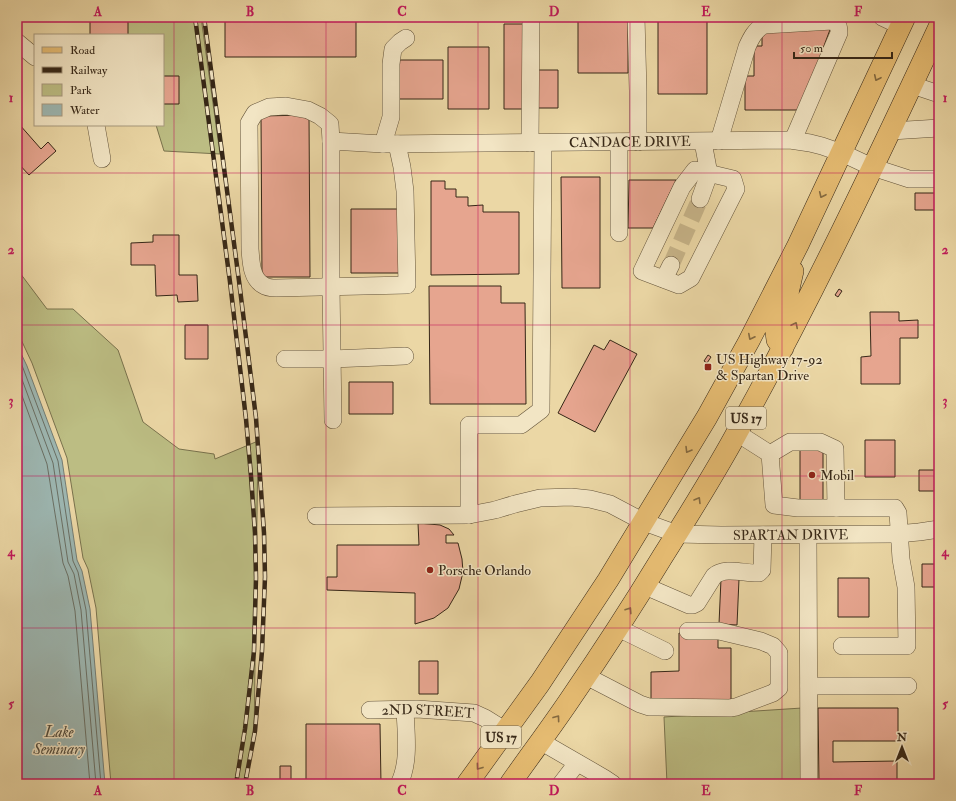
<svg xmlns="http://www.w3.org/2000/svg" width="956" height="801" viewBox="0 0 956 801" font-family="'IM FELL Double Pica',serif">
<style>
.green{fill:#bcbd83;stroke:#79724d}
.water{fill:#9db7b2;stroke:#747d74}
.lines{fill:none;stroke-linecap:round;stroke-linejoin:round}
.shore{stroke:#6a6f64;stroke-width:1}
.building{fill:#e6a58f;stroke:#362717}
.minor-tunnel{stroke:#c7b489;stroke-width:17;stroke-dasharray:17 8;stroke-linecap:butt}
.minor-casing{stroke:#63533a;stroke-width:18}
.major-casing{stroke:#362717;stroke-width:22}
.minor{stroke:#f2e5c4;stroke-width:17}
.major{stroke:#e6bc72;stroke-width:21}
.rail-casing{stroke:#362717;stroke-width:4.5}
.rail{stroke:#f2e5c4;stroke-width:3;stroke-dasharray:9;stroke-linecap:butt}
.oneway{stroke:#856a40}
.grid{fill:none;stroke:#c2185b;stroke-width:1;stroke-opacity:0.55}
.poi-dot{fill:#8f2418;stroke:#f2e5c4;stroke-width:1.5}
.labels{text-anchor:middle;stroke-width:3;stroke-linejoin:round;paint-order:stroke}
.shield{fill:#f2e5c4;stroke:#6e604b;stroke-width:1}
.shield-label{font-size:13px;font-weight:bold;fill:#362717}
.street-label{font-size:14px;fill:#362717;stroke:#f2e5c4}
.poi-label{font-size:14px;fill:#362717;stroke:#f2e5c4;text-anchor:start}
.water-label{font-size:15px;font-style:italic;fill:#504b3e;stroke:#f2e5c4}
.neatline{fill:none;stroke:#c2185b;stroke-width:1.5}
.grid-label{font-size:13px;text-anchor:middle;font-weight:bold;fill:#c2185b}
</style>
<rect width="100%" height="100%" fill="#ebd7a5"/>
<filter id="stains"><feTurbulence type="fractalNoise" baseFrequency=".005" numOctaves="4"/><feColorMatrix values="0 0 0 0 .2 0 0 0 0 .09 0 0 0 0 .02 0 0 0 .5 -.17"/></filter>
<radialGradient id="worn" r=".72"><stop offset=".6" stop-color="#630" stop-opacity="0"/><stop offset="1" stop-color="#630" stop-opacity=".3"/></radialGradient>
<path class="green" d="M121,17H201L220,154L164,151L156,125H163V35H128Z
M17,269L47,309H73L118,350L143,422L179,449L214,454L215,459L258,441L254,741L245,784H111L96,608L88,569L83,558L67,458L32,363L17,331Z
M802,708L803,784H667L664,717Z"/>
<path class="water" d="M17,345L27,366L62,460L77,560L82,571L90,609L105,784H17Z"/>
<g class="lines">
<path class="shore" d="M17,354L23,368L58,461L73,561L78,572L86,610L101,784
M17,366L53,463L68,562L74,574L81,610L96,784
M17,382L47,464L63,563L68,576L75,611L90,784"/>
</g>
<path class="building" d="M225,17H356V57H225Z
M578,17H628V73H578Z
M658,17H707V94H658Z
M90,19H128V35H90Z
M504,24H526V109H504Z
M831,27L800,110H745V76H754V46H762V31Z
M448,47H489V109H448Z
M396,60H443V99H396Z
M538,70H558V108H538Z
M163,76H179V104H163Z
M309,115L310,277H262L261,116Z
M19,124L41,149L48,142L56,151L29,175L17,162V126Z
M561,177H600V288H562Z
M629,180H676L653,228H628Z
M431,181H445V189H456V197H468V206L483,205V212H519V274L431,275Z
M915,193H939V210H915Z
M351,209H400V273H351Z
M153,235H179V275H197L198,301L178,302L177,295L156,296L155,265H131V243L153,242Z
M429,286H501V303H525L526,404H430Z
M839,289L842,291L838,297L835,295Z
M870,312H899V321L918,320V338H900V384H861V357L871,356Z
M185,325H208V359H185Z
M610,340L637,354L595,432L558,413L594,345L604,350Z
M708,355L711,357L707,363L704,361Z
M349,382H393V414H349Z
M865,440H895V477H865Z
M800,448H823V500H800Z
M919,470H939V491H919Z
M418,523L440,525L449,529L454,535H446V543H458L462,559L463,572L459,589L448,608L434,618L415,624V593L327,590V577H337V545H419Z
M922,564H939V587H922Z
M838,578H869V617H838Z
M721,579H739L737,625L719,624Z
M679,633H718V648H731V703H651V672L679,671Z
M419,661H438V694H419Z
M818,708H898V741H833V762L897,761V784H819Z
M306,724H380L381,784H306Z
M280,766H291V783H280Z"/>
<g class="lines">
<path class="minor-tunnel" d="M671,265L700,199"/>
<defs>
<g id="minor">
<path d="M636,17L638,91V142"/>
<path d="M882,17L901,26"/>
<path d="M17,42L35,57"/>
<path d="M912,85L939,94"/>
<path d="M96,125L102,159"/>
<path d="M891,131L939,128"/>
<path d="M331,141L330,124L320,116L308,110L286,106L269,107L255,113L249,123L250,249C251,261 251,278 263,285C266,287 272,288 276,288L407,285L405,191L402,167L397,144"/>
<path d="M719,141L747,47C751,38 755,30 764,25L832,21C838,24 839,26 839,33L793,140"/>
<path d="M530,143L531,17"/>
<path d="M383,144L391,117V64L393,49L400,42L406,38"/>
<path d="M695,170L733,179L736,189L691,278L679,285L642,271L682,187Z"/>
<path d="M700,199L709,174L703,142"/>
<path d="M619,233V142"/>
<path d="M664,279L671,265"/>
<path d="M285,359H332L405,356"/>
<path id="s1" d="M333,420L331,287V141L383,144L790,140L810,143L822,146L842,153L872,167L909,179H939"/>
<path d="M737,433L770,454L774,505L798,508H895L898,513L901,559L906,587L907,646H842"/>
<path d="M770,454L790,442H820L835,449L836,508"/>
<path d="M469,515V425H521L541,410L543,143"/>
<path id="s2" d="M316,516L469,515L495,510L515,504L540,498L571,497L590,499L610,504L644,522L677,534L721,535L896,534L919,532L939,529"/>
<path d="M808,535L809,784"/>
<path d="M645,586L689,605H693L697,603L714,576C725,566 746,574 759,573L762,570L763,535"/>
<path d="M618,628L665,651"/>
<path d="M586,676L640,704L649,707H658L730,708L736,707L773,693L779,688V653L773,646L761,641L719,631H688"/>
<path d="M809,686H908"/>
<path id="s3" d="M370,710L417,709L474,713L485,718L506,731"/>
<path d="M540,741L604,778L613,784"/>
<path d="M399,784C410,762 406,734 405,710"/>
<path d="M561,784L577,763"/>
</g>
<path id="major" d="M783,348L777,340L776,332L777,324L786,302L793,271
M467,784L540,683L608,580L707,417L749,341L798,245L905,17
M510,784C531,754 553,725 573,695C604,650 633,605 661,559C688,516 716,472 740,427C812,297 876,162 939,27"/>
</defs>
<use href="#minor" class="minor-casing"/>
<use href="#major" class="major-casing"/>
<use href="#minor" class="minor"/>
<use href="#major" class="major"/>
<defs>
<path id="rail" d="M195,17L230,282L246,419L251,476L255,533L256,578L254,651L245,729L236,784
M204,17L239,281L256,418L264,533L265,577L262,651L255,731L245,784"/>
</defs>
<use href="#rail" class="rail-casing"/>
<use href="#rail" class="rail"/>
</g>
<defs><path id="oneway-chevron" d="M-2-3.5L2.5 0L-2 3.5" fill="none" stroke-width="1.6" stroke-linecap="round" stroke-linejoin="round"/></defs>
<g class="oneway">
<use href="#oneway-chevron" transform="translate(877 78) rotate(115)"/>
<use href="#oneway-chevron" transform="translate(822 195) rotate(115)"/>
<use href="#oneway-chevron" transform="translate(795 325) rotate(-63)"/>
<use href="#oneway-chevron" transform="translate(751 337) rotate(117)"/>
<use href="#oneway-chevron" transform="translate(688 450) rotate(121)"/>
<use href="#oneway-chevron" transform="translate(698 500) rotate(-59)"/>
<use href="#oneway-chevron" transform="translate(629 610) rotate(-57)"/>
<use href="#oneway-chevron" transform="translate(557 718) rotate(-54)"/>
<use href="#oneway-chevron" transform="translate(479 767) rotate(126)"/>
</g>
<path class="grid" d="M174,17V784M326,17V784M478,17V784M630,17V784M782,17V784M17,173H939M17,325H939M17,476H939M17,628H939"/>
<g class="poi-dot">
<rect x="704" y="363" width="8" height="8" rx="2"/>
<circle cx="812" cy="475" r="4"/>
<circle cx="430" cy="570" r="4"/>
</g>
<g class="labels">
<g class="shield">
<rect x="726" y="407" width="40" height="22" rx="3"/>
<rect x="481" y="726" width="40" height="22" rx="3"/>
</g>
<g class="shield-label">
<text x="746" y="423">US 17</text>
<text x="501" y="742">US 17</text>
</g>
<g class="street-label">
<text dy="5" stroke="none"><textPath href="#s1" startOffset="578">CANDACE DRIVE</textPath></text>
<text dy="5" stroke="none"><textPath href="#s2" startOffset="484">SPARTAN DRIVE</textPath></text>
<text dy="5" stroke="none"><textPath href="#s3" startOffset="58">2ND STREET</textPath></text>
</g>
<g class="poi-label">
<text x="716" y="364">US Highway 17-92<tspan x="716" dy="16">&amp; Spartan Drive</tspan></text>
<text x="820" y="480">Mobil</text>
<text x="438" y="575">Porsche Orlando</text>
</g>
<g class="water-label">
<text x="59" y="737">Lake<tspan x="59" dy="17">Seminary</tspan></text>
</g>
</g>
<rect width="956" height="801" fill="none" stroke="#ebd7a5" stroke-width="44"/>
<rect x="34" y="34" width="130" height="92" fill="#f2e5c4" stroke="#a7997f"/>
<rect x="42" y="47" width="20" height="6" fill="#e6bc72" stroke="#a7997f"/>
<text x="70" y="54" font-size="12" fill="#362717">Road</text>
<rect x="42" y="67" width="20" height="6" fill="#362717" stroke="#a7997f"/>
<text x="70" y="74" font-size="12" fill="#362717">Railway</text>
<rect x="42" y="84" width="20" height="12" fill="#bcbd83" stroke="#a7997f"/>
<text x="70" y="94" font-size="12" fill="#362717">Park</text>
<rect x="42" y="104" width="20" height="12" fill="#9db7b2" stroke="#a7997f"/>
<text x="70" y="114" font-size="12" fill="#362717">Water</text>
<g transform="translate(902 747)" stroke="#f2e5c4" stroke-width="3" paint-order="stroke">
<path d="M0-3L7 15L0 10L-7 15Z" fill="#362717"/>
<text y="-6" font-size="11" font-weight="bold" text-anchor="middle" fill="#362717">N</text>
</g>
<path d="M794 52v6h98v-6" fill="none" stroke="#362717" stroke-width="2"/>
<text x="800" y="52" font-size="12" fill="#362717" stroke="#f2e5c4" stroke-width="3" paint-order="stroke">50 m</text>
<rect x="22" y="22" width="912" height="757" class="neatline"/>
<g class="grid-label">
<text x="98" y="16">A</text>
<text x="250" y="16">B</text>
<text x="402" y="16">C</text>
<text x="554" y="16">D</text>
<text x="706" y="16">E</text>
<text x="858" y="16">F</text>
<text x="11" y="102">1</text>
<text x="945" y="102">1</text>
<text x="11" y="254">2</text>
<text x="945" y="254">2</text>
<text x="11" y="405">3</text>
<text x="945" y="405">3</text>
<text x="11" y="556">4</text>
<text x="945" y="556">4</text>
<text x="11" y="708">5</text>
<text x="945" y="708">5</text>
<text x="98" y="795">A</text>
<text x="250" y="795">B</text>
<text x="402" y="795">C</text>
<text x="554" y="795">D</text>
<text x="706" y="795">E</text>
<text x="858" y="795">F</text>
</g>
<rect width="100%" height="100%" filter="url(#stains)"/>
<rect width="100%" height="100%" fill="url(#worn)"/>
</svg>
